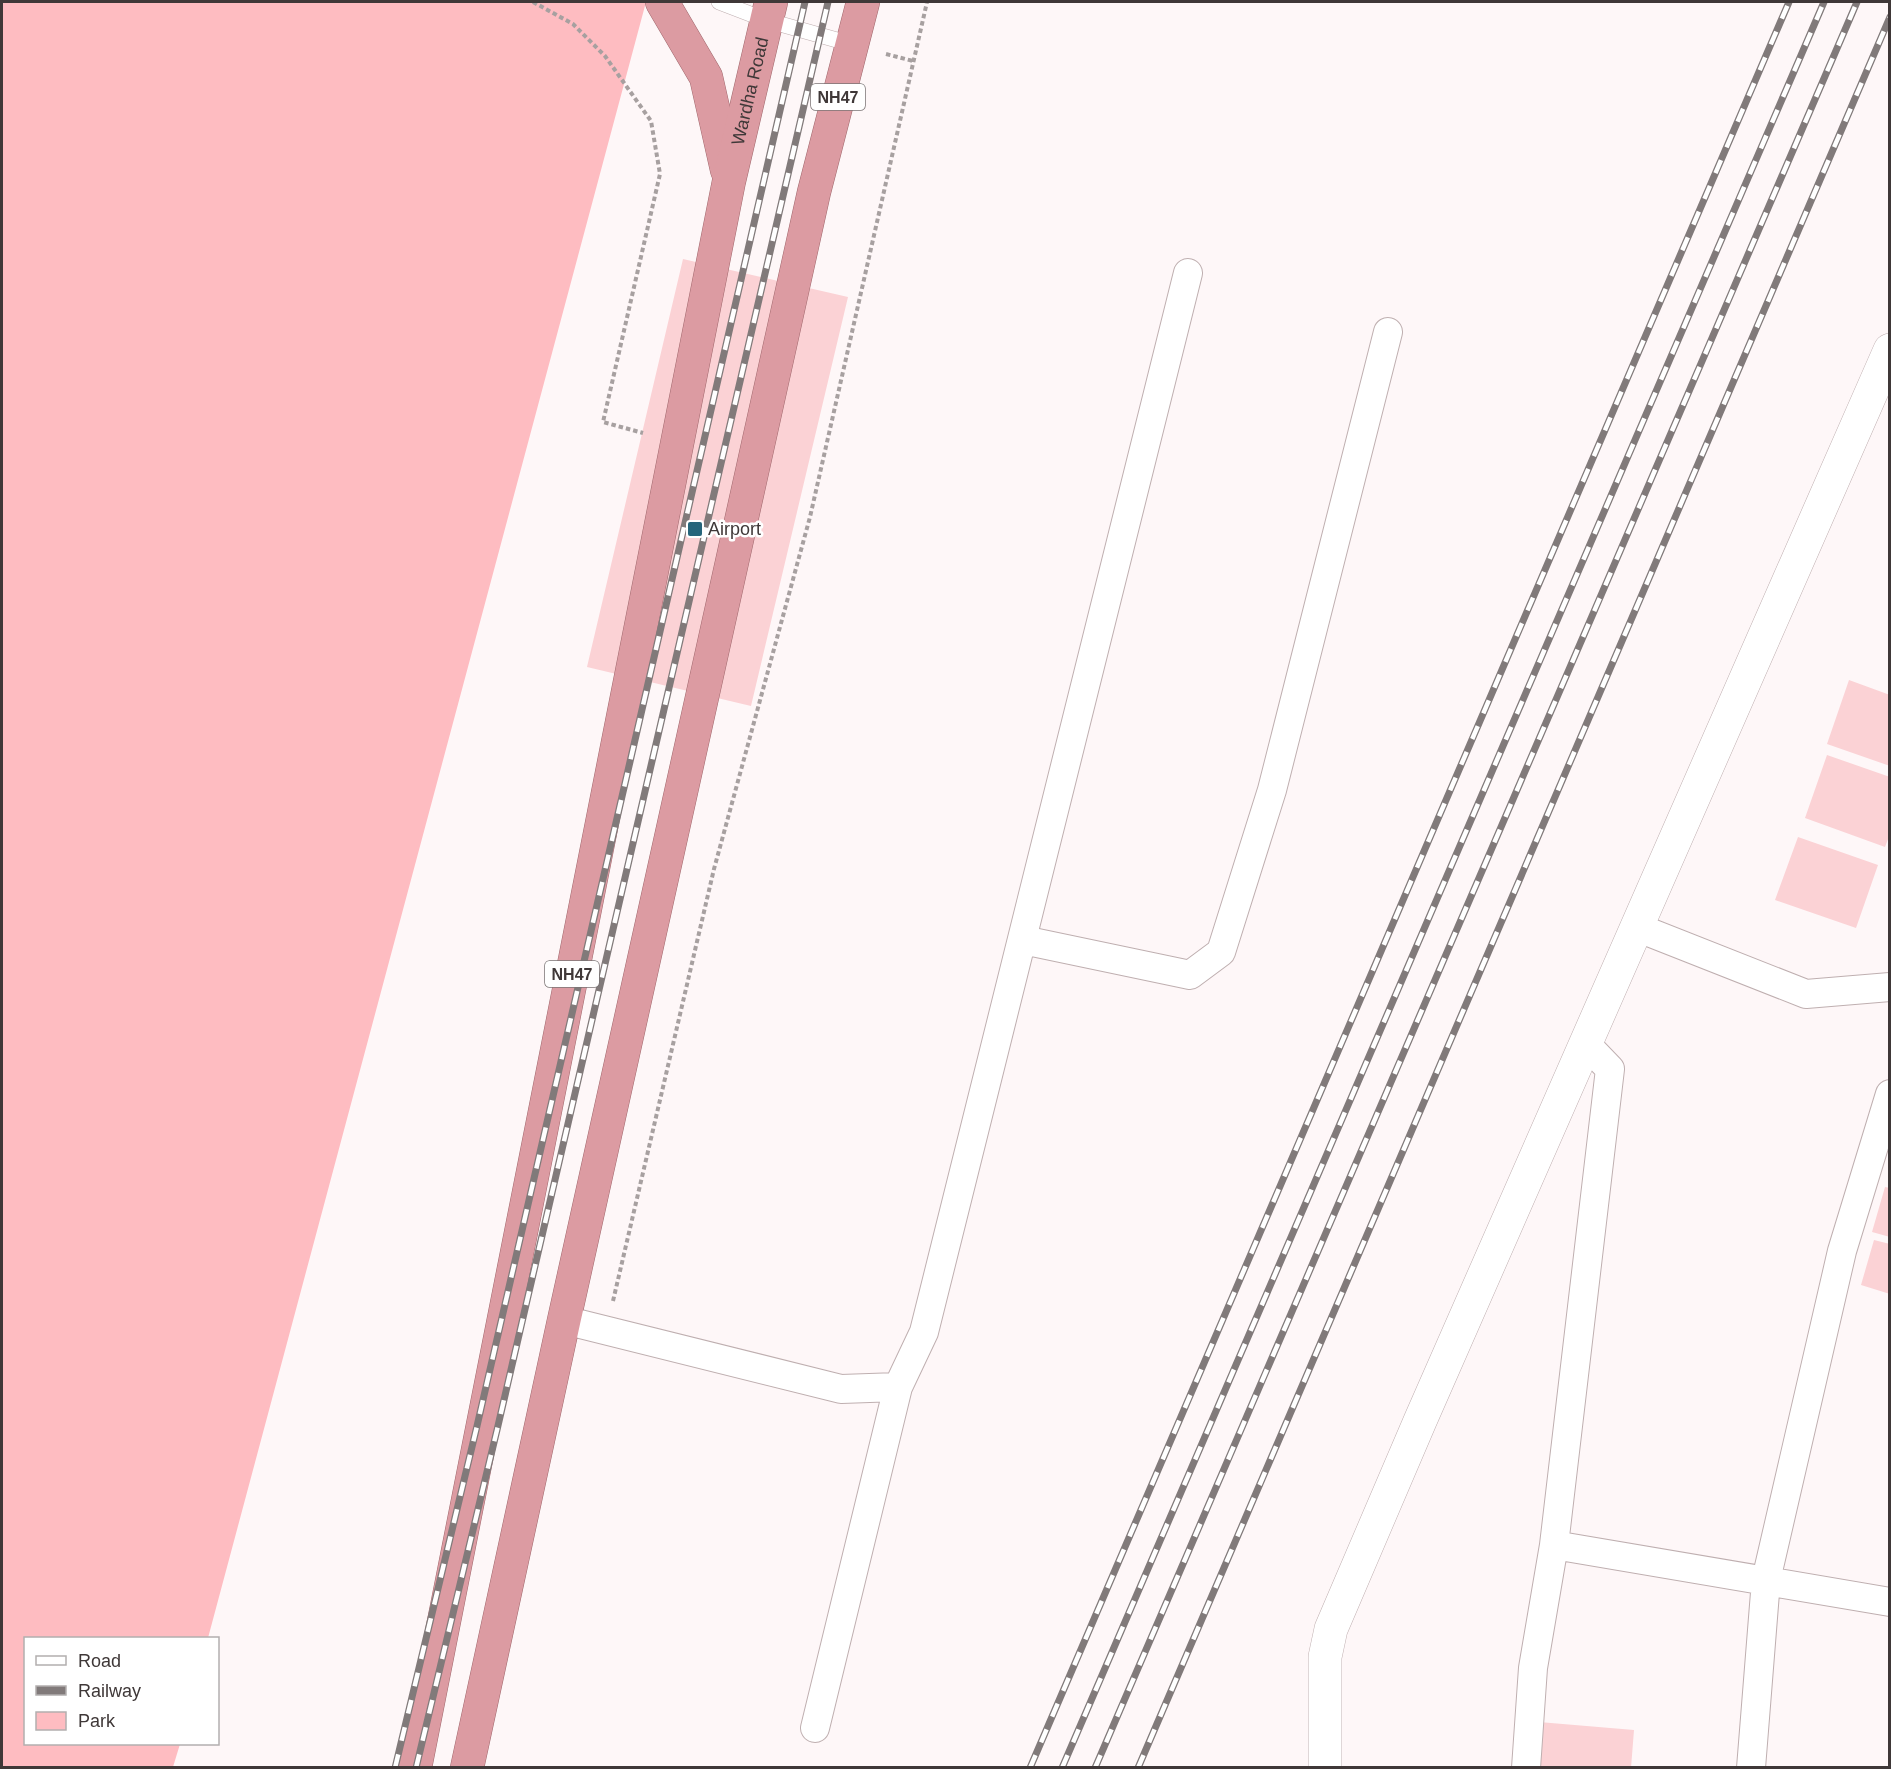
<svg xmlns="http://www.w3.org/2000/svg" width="1891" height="1769" viewBox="0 0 1891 1769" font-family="Helvetica,sans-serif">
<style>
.green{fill:#febcc1}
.building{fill:#fbd2d5}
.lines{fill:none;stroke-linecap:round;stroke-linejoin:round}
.service-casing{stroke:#bfafb0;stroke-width:16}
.minor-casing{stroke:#bfafb0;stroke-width:30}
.tertiary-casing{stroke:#bfafb0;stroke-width:34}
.trunk-casing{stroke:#a0686d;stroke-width:34}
.path{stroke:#a7a0a0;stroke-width:4;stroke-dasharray:4.5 3;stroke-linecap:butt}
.service{stroke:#fff;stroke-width:15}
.minor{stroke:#fff;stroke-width:28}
.tertiary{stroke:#fff;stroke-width:33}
.trunk{stroke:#dc9ba2;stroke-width:33}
.rail-casing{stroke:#817a7a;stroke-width:7}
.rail{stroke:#fff;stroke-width:4.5;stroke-dasharray:14;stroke-linecap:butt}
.poi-dot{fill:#26657b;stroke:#fff;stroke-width:2}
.labels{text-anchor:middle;stroke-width:5;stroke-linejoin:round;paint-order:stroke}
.shield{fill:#fff;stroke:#797474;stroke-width:1.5}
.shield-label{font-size:16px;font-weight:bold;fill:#3f3838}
.street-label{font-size:18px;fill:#3f3838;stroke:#fff}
.poi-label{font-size:18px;fill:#3f3838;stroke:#fff;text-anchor:start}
</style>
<rect width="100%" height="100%" fill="#fef7f8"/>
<path class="green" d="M2,2H646L208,1638H26V1744H180L173,1767L2,1768Z"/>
<path class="building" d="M683,259L848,297L751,706L587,667Z
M1849,680L1890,695V766L1827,744Z
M1827,755L1890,777V834L1885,847L1805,818Z
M1798,837L1878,865L1856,928L1775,900Z
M1885,1187L1890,1188V1237L1872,1232Z
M1874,1240L1890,1244V1294L1861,1285Z
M1539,1722L1634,1730L1631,1768H1535Z"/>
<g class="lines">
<defs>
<path id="service" d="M719,2L766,20L851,44"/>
<path id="minor" d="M1636,927L1806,994L1890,987
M1023,940L1190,975L1221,952L1272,790L1388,332
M1585,1043L1610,1069L1554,1545L1890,1602
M564,1320L841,1389L898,1387L924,1332L1188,273
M815,1728L898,1387
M1526,1768L1533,1668L1554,1545
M1751,1768L1766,1580L1842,1251L1890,1094"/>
<path id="tertiary" d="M1325,1768V1657L1331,1629L1420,1421L1890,350"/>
<g id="trunk">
<path d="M662,2L706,77L727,170"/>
<path id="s1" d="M415,1768L729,181L771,2"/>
<path d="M467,1768L564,1320L814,192L863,2"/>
</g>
</defs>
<use href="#service" class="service-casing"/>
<use href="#minor" class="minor-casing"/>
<use href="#tertiary" class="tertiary-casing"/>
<use href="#trunk" class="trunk-casing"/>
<path class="path" d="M533,2L573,24L605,56L651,121L660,174L603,422L643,433
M886,54L913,61
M613,1301L714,869L810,517L927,2"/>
<use href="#service" class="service"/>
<use href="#minor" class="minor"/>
<use href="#tertiary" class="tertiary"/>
<use href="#trunk" class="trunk"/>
<defs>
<path id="rail" d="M395,1768L477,1426L805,2
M416,1768L497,1430L828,2
M1030,1768L1789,2
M1062,1768L1824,2
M1095,1768L1857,2
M1138,1768L1890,17"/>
</defs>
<use href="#rail" class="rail-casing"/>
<use href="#rail" class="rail"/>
</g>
<rect class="poi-dot" x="687" y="521" width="16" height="16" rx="3"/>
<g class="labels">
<g class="shield">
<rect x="811" y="84" width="54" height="26" rx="4.5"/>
<rect x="545" y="961" width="54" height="26" rx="4.5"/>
</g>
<g class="shield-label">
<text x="838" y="103">NH47</text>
<text x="572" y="980">NH47</text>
</g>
<g class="street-label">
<text dy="6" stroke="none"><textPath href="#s1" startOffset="1710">Wardha Road</textPath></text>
</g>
<g class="poi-label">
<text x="708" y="535">Airport</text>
</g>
</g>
<rect width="1891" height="1769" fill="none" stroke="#3f3838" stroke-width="6"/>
<rect x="24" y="1637" width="195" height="108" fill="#ffffff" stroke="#b2afaf" stroke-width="1.5"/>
<rect x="36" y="1656" width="30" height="9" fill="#ffffff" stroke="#b2afaf" stroke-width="1.5"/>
<text x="78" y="1667" font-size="18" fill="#3f3838">Road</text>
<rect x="36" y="1686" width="30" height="9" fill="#817a7a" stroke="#b2afaf" stroke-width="1.5"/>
<text x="78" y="1697" font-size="18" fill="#3f3838">Railway</text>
<rect x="36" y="1712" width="30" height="18" fill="#febcc1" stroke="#b2afaf" stroke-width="1.5"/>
<text x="78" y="1727" font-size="18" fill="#3f3838">Park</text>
</svg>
